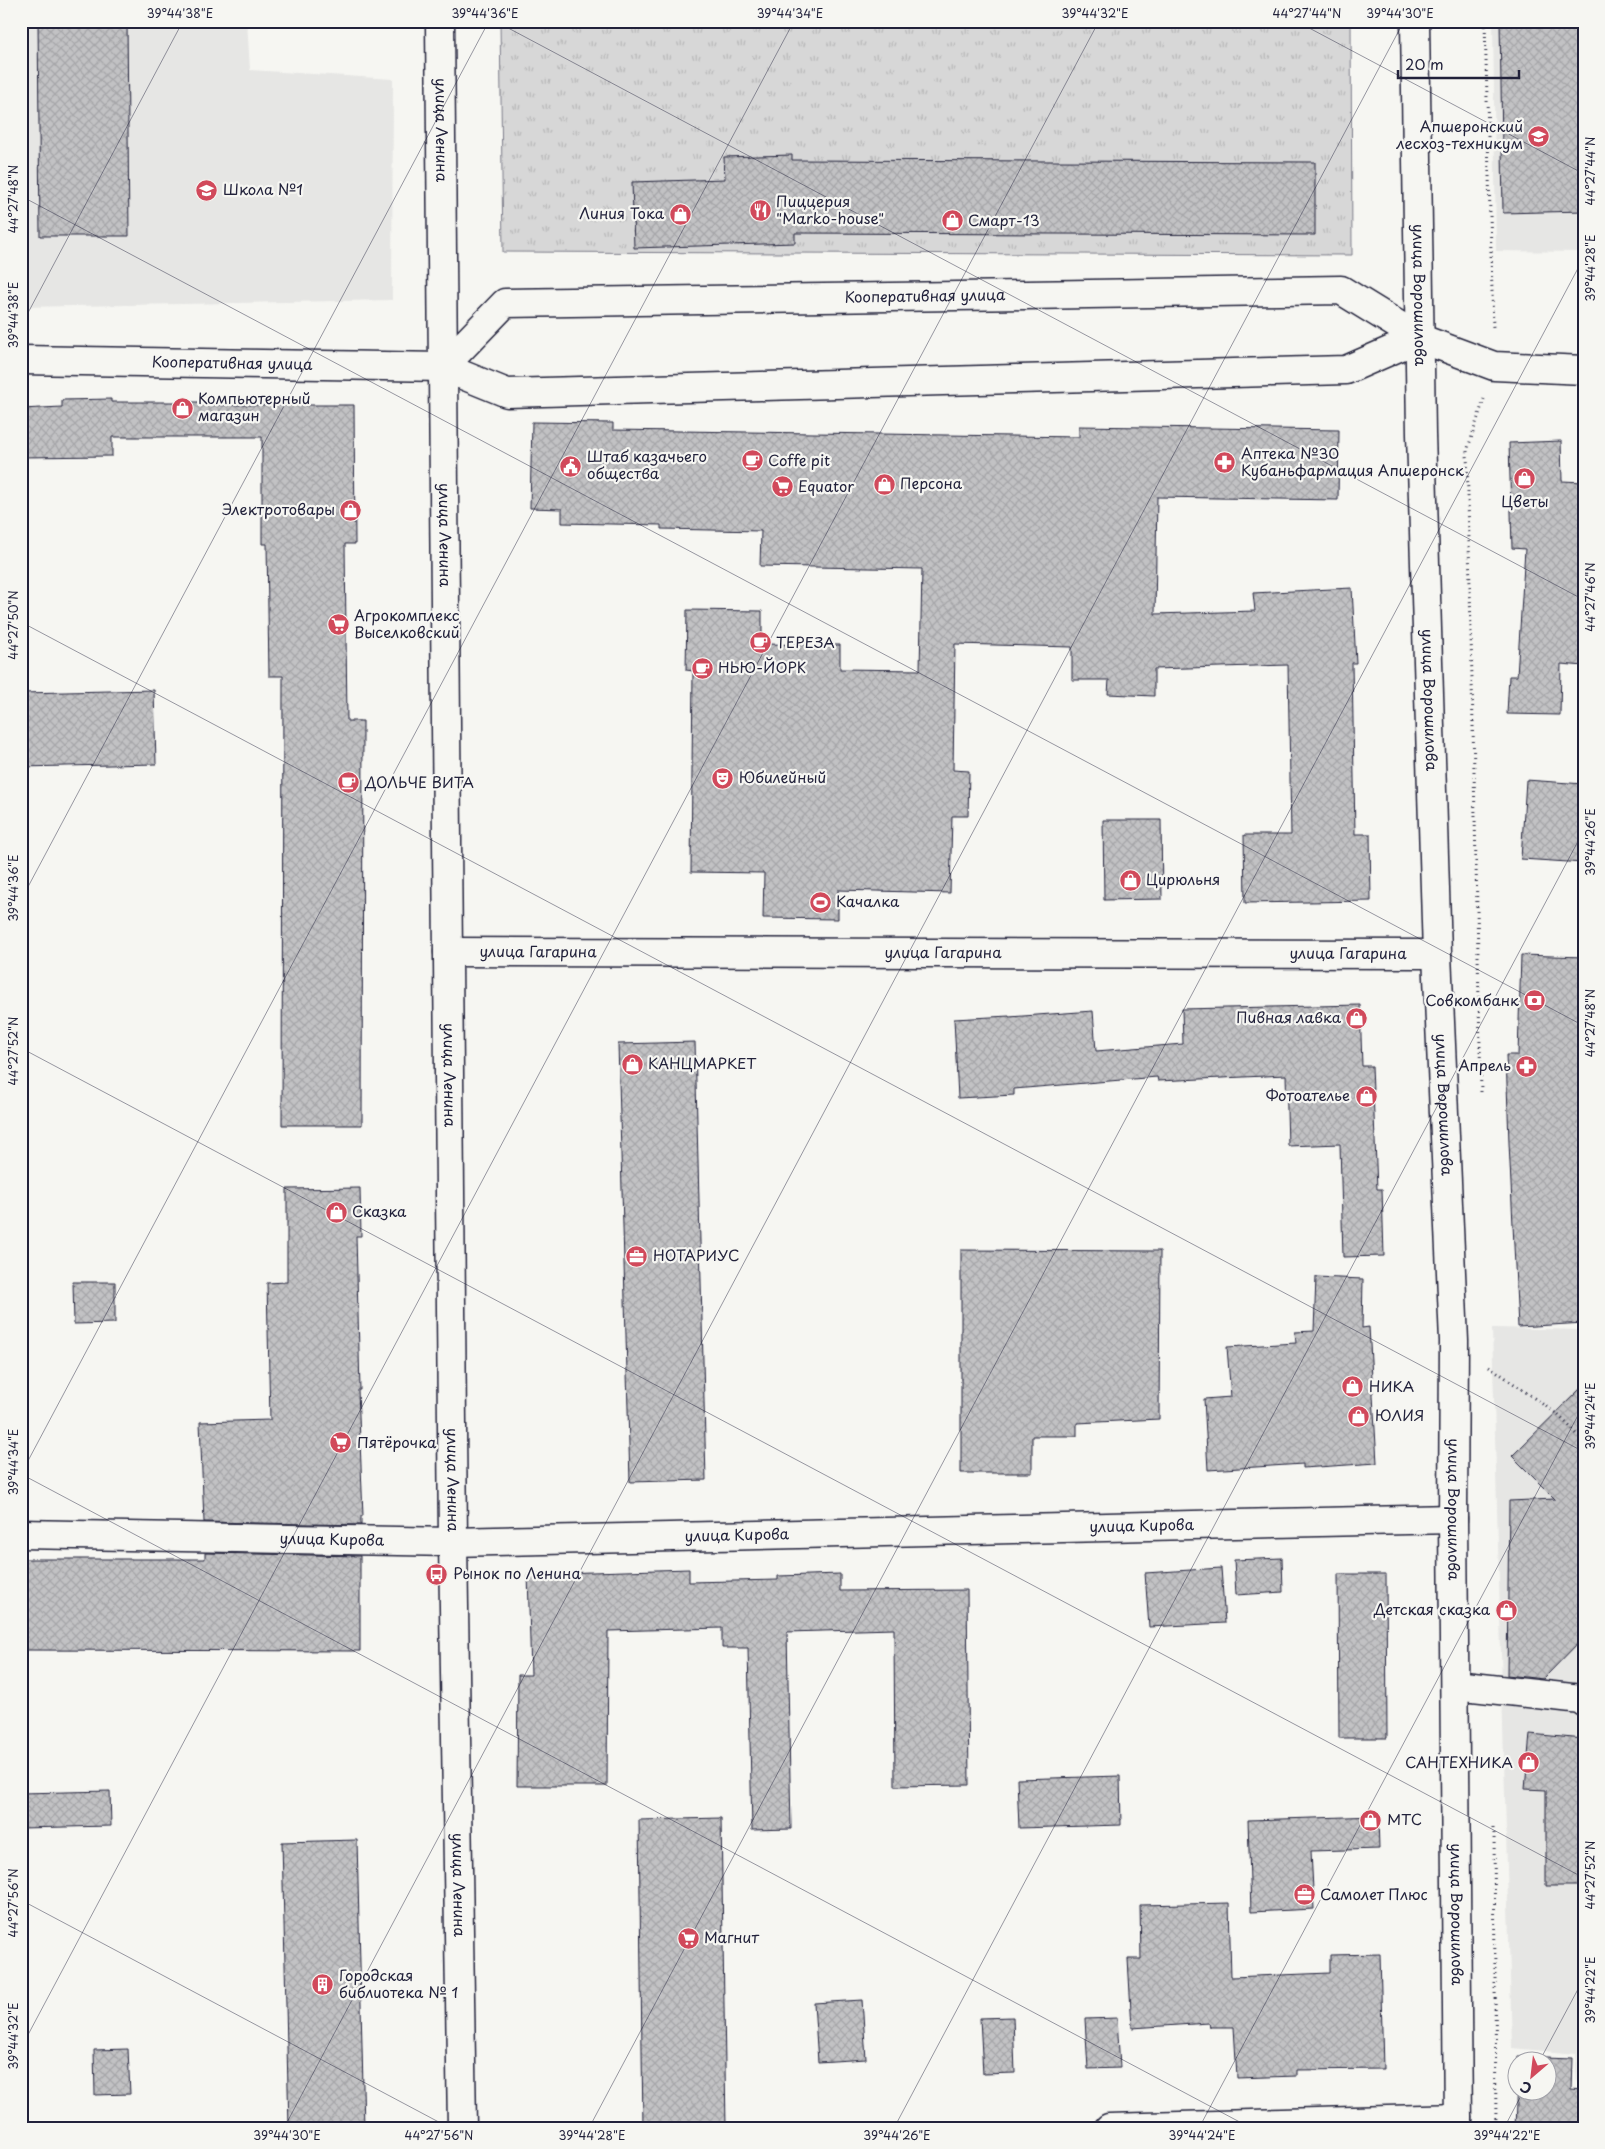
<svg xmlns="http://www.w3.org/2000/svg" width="1605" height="2149" viewBox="0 0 1605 2149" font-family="'Playpen Sans',sans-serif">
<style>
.built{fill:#e6e6e4}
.park{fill:url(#park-tufts);stroke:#7c7c89}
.building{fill:url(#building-cross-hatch);stroke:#22223b;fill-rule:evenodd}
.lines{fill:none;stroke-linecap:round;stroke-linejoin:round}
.minor-casing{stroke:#22223b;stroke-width:31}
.major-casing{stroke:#22223b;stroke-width:31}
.path{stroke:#22223b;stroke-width:3;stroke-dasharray:1 4;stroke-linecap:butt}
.minor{stroke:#f6f6f2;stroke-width:28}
.major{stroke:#f6f6f2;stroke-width:28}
.ticks{fill:none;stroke:#22223b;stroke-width:1;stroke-opacity:0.45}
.labels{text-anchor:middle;stroke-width:4.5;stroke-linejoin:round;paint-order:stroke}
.poi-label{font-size:15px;fill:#22223b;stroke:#f6f6f2;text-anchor:start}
.street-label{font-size:15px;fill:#22223b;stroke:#f6f6f2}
.neatline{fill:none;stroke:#22223b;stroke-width:2}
.ticks-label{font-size:12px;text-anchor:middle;fill:#22223b}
</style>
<defs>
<pattern id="park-tufts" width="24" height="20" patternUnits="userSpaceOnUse" patternTransform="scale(1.25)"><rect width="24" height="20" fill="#d7d7d7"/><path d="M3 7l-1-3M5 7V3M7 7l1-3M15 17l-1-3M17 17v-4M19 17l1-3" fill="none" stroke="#b8b8b9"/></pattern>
<pattern id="building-cross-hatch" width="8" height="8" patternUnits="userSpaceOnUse" patternTransform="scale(1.25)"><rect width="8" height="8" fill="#c2c2c4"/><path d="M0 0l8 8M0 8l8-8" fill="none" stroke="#a6a6a9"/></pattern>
</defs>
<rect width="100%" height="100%" fill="#f6f6f2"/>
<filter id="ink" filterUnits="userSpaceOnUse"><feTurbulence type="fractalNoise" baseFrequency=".02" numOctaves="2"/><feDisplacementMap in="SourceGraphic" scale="10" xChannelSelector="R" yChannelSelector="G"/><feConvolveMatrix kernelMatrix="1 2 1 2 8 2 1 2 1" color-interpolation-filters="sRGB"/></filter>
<g filter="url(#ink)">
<path class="built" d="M21,21H247L250,70L393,79L392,300L21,307Z
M1493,21H1584V252L1496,251Z
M1492,1328L1584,1330V2085L1577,2084L1575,2054L1512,2048Z"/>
<path class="park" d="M500,21H1351L1352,255L503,252Z"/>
<path class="building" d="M38,21H127L129,236H40Z
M1500,21H1584V211L1503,213Z
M792,155V160L1315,162V235L795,233V243L634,248L632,182L725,179L724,157Z
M111,399V402H214V405H354L355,544H345L347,721H363L362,1125H282L283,676H269L267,544H262V437H112V456L21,457V409L62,407V400Z
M532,422L613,423V430L1079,437V426L1339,430L1338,500L1157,497L1155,614L1255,611L1253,593L1352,588L1356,663H1352L1355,834H1370L1371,901L1245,903L1244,835H1291L1288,665L1154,669V696L1108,694L1109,680H1072V647L955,644L953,770L969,771L968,816H952L950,893L838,890V919L763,918L764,873L691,872L693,671L686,670L687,610L762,611V644L840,645V669L920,670L922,569L760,566L761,531L661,529V525L562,523V509L530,508Z
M1561,441L1562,481L1584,482V666L1561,664L1560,715L1507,714L1509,676H1517L1525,549L1512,548L1509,443Z
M154,690L156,764L21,767V693Z
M1526,780L1584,784V863L1521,859Z
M1103,820H1161L1162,899L1104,900Z
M1521,955L1584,957V1017H1580L1584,1128V1143H1581L1584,1188V1323L1518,1327L1509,1143L1506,1055H1518Z
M1360,1005L1362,1066H1372L1377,1189H1382L1384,1256L1343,1257L1340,1144L1288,1146L1286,1075L1158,1081L1157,1077L1014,1089V1095L958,1098L954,1019L1009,1016V1017L1093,1011L1096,1051L1183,1044L1182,1009Z
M695,1042L706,1480L630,1482L618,1044Z
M360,1188L361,1236H356L360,1390H358L363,1516H361V1525L204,1522L200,1422L270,1420L267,1283L287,1282V1189Z
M961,1250L1160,1251L1159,1419L1077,1423V1436H1032V1473H961Z
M1316,1277L1363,1279L1362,1328L1369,1327L1377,1463L1303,1468V1464L1208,1470L1204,1399L1231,1397L1227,1347L1296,1343L1295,1332L1314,1331Z
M73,1282H115V1323L74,1324Z
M1584,1385V1637L1543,1679L1507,1675L1509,1501L1555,1499L1512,1456Z
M205,1553L360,1556V1651L21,1650V1559H205Z
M1282,1558L1283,1592L1236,1595L1234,1560Z
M1221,1568L1225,1623L1149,1627L1145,1573Z
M689,1569V1582L778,1580V1576L840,1574V1591L967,1590L969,1785L895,1786L894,1629L787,1632L791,1829L752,1830L748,1648H722V1628L608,1631L607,1786H517L518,1675H531L528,1574Z
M1338,1574H1386L1387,1738H1339Z
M1530,1734L1584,1739L1580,1805V1886H1546V1790L1525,1789Z
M1120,1776L1121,1825L1019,1828L1017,1779Z
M110,1791L111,1826L21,1828V1793Z
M1378,1816L1379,1849L1311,1851L1314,1909L1251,1912L1248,1820Z
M721,1818L726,2128H643L639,1820Z
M357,1840L364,2128H289L282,1842Z
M1229,1903L1231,1977L1330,1973V1955L1380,1954L1383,2069L1297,2070V2076L1237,2078L1234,2027H1210L1209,2023L1132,2028L1128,1959H1141L1140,1905Z
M862,2000L866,2059L818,2062L814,2003Z
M1013,2017L1015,2073L983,2074L980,2018Z
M1117,2018L1120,2068L1088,2069L1085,2019Z
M128,2049L130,2094L95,2095L94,2050Z
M1518,2056L1572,2058L1571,2090L1584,2091V2128H1515ZM1518,2062H1548V2092H1518Z"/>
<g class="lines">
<defs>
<g id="minor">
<path id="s1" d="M21,360L443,367L507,393L1346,370L1419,338"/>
<path id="s2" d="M443,367L505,303L1341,290L1419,338L1494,366L1584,370"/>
<path id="s3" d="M448,952L1437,954"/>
<path id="s4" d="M21,1534L453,1542L1453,1519"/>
<path d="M1455,1685L1581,1699L1584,1702"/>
<path d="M1109,2128L1458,2118"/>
</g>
<g id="major">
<path id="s5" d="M440,21L453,1542L462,2128"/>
<path id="s6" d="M1415,21L1421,434L1437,954L1454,1341L1453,1519L1458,2128"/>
</g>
</defs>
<use href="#minor" class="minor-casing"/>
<use href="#major" class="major-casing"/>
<path class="path" d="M1485,21L1493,329
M1481,1092L1467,451L1484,399
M1489,1366L1558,1415L1584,1441
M1494,1828L1496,2128"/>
<use href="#minor" class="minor"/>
<use href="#major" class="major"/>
</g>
</g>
<path class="ticks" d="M495,21L1584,600M1296,21L1584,174M21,196L1584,1026M21,326L183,21M21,622L1584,1452M21,900L489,21M21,1048L1584,1878M21,1474L794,21M21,1474L1251,2128M21,1900L450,2128M21,2048L1099,21M1539,2062L1584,1978M284,2128L1404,21M589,2128L1584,257M894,2128L1584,830M1199,2128L1584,1404M1504,2128L1523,2092"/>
<defs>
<symbol id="university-disc" viewBox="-11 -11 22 22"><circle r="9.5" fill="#d1495b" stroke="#f6f6f2"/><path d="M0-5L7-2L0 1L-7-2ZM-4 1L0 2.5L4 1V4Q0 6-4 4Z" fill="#fff"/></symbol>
<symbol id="school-disc" viewBox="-11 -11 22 22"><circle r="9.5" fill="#d1495b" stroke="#f6f6f2"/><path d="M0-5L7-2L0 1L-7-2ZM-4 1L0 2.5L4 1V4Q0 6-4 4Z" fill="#fff"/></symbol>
<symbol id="restaurant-disc" viewBox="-11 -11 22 22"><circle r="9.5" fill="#d1495b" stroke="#f6f6f2"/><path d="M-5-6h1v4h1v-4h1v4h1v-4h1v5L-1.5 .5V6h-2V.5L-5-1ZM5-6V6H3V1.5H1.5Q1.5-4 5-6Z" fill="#fff"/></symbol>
<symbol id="shop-disc" viewBox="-11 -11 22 22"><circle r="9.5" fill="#d1495b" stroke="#f6f6f2"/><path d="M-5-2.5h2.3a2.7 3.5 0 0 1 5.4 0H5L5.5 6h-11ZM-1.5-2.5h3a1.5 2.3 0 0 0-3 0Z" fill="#fff"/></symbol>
<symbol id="cafe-disc" viewBox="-11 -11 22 22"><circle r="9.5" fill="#d1495b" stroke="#f6f6f2"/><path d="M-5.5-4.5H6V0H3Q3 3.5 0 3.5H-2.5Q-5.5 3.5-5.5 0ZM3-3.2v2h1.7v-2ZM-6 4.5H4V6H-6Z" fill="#fff"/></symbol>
<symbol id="pharmacy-disc" viewBox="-11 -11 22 22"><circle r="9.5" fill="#d1495b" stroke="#f6f6f2"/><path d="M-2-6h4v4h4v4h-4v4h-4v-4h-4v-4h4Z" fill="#fff"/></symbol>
<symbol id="civic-disc" viewBox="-11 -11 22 22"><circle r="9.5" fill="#d1495b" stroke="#f6f6f2"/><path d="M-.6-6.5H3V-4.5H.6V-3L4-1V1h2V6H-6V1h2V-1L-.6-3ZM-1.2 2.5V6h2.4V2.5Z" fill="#fff"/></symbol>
<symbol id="supermarket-disc" viewBox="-11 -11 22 22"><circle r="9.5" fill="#d1495b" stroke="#f6f6f2"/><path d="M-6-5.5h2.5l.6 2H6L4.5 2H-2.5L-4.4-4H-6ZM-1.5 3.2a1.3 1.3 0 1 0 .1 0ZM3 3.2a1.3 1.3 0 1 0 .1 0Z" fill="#fff"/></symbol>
<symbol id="theatre-disc" viewBox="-11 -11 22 22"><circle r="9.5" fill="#d1495b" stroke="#f6f6f2"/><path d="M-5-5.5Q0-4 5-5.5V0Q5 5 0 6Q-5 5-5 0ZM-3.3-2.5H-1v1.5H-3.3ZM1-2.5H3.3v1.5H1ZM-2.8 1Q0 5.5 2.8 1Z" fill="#fff"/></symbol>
<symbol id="stadium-disc" viewBox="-11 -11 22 22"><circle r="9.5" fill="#d1495b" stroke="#f6f6f2"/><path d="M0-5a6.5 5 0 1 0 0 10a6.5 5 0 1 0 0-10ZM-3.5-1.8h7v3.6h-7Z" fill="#fff"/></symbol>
<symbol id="bank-disc" viewBox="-11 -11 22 22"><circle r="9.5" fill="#d1495b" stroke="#f6f6f2"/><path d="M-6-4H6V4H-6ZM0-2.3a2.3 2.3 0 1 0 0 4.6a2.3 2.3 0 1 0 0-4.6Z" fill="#fff"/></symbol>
<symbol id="office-disc" viewBox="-11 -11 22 22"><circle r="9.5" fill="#d1495b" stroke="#f6f6f2"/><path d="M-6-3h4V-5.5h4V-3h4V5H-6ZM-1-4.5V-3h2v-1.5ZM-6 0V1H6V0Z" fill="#fff"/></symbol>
<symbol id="bus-disc" viewBox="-11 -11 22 22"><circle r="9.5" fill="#d1495b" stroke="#f6f6f2"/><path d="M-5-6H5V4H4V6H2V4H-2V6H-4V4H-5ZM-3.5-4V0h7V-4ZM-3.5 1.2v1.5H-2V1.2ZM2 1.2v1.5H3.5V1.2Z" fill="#fff"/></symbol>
<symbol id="building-disc" viewBox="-11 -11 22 22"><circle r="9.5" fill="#d1495b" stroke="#f6f6f2"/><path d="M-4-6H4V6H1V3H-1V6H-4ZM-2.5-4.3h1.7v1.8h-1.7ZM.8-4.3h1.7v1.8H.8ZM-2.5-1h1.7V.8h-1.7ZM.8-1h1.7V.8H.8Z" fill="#fff"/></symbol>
</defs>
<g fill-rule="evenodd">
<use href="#university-disc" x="1526" y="124" width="25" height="25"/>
<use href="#school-disc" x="194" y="178" width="25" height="25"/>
<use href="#restaurant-disc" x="748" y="198" width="25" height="25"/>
<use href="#shop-disc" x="668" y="202" width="25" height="25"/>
<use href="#shop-disc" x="940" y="208" width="25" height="25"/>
<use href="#shop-disc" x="170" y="396" width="25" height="25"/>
<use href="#cafe-disc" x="740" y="448" width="25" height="25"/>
<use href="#pharmacy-disc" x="1212" y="450" width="25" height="25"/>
<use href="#civic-disc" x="558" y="454" width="25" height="25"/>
<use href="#shop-disc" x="1512" y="466" width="25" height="25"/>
<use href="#shop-disc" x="872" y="472" width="25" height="25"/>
<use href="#supermarket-disc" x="770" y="474" width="25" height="25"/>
<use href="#shop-disc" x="338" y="498" width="25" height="25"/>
<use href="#supermarket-disc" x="326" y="612" width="25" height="25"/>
<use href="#cafe-disc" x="748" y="630" width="25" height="25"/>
<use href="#cafe-disc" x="690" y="656" width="25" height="25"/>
<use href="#theatre-disc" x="710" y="766" width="25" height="25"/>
<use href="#cafe-disc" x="336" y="770" width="25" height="25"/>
<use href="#shop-disc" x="1118" y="868" width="25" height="25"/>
<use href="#stadium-disc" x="808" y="890" width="25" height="25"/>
<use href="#bank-disc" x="1522" y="988" width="25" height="25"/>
<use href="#shop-disc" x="1344" y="1006" width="25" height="25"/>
<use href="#shop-disc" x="620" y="1052" width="25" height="25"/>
<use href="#pharmacy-disc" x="1514" y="1054" width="25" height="25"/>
<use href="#shop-disc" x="1354" y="1084" width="25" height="25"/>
<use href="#shop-disc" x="324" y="1200" width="25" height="25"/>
<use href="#office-disc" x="624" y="1244" width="25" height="25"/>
<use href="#shop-disc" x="1340" y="1374" width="25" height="25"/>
<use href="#shop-disc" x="1346" y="1404" width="25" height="25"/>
<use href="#supermarket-disc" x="328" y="1430" width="25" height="25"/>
<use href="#bus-disc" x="424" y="1562" width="25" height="25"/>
<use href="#shop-disc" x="1494" y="1598" width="25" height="25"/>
<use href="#shop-disc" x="1516" y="1750" width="25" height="25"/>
<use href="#shop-disc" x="1358" y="1808" width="25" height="25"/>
<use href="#office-disc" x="1292" y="1882" width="25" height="25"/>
<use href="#supermarket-disc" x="676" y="1926" width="25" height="25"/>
<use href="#building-disc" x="310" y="1972" width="25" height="25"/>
</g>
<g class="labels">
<g class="poi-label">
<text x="1523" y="132" text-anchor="end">Апшеронский<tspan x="1523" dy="17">лесхоз-техникум</tspan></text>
<text x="223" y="195">Школа №1</text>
<text x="776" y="207">Пиццерия<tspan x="776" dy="17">"Marko-house"</tspan></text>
<text x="664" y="219" text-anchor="end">Линия Тока</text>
<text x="968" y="226">Смарт-13</text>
<text x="198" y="404">Компьютерный<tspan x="198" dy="17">магазин</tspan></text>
<text x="1241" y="459">Аптека №30<tspan x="1241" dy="17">Кубаньфармация Апшеронск</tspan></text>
<text x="587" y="462">Штаб казачьего<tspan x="587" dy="17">общества</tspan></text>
<text x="768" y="466">Coffe pit</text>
<text x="900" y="489">Персона</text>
<text x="798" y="492">Equator</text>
<text x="1525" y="507" text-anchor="middle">Цветы</text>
<text x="335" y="515" text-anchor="end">Электротовары</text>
<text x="354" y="621">Агрокомплекс<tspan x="354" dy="17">Выселковский</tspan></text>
<text x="776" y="648">ТЕРЕЗА</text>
<text x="718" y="673">НЬЮ-ЙОРК</text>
<text x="739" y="783">Юбилейный</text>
<text x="365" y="788">ДОЛЬЧЕ ВИТА</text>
<text x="1146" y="885">Цирюльня</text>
<text x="836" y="907">Качалка</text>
<text x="1519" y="1006" text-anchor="end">Совкомбанк</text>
<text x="1341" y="1023" text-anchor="end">Пивная лавка</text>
<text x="648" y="1069">КАНЦМАРКЕТ</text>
<text x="1511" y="1071" text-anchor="end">Апрель</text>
<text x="1350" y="1101" text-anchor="end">Фотоателье</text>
<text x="352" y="1217">Сказка</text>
<text x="653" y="1261">НОТАРИУС</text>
<text x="1369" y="1392">НИКА</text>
<text x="1375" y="1421">ЮЛИЯ</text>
<text x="357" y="1448">Пятёрочка</text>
<text x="453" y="1579">Рынок по Ленина</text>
<text x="1490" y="1615" text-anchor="end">Детская сказка</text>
<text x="1513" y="1768" text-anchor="end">САНТЕХНИКА</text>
<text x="1387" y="1825">МТС</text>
<text x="1320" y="1900">Самолет Плюс</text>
<text x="704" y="1943">Магнит</text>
<text x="339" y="1981">Городская<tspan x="339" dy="17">библиотека № 1</tspan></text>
</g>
<g class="street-label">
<text dy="5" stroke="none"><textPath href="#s5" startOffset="109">улица Ленина</textPath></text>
<text dy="5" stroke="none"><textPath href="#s6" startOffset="274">улица Ворошилова</textPath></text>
<text dy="5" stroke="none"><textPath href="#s2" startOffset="509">Кооперативная улица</textPath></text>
<text dy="5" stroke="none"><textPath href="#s1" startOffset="211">Кооперативная улица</textPath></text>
<text dy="5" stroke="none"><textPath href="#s5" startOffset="514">улица Ленина</textPath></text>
<text dy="5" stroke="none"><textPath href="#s6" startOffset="679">улица Ворошилова</textPath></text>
<text dy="5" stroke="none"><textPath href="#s3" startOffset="90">улица Гагарина</textPath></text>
<text dy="5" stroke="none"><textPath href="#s3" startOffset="495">улица Гагарина</textPath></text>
<text dy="5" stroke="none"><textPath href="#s3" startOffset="900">улица Гагарина</textPath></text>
<text dy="5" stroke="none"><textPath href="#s5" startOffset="1054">улица Ленина</textPath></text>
<text dy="5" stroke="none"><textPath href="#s6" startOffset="1084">улица Ворошилова</textPath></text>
<text dy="5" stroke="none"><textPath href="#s5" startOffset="1459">улица Ленина</textPath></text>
<text dy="5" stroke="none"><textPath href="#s6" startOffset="1489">улица Ворошилова</textPath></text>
<text dy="5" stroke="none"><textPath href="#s4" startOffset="1121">улица Кирова</textPath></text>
<text dy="5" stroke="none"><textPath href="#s4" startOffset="716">улица Кирова</textPath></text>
<text dy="5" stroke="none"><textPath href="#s4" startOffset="311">улица Кирова</textPath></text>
<text dy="5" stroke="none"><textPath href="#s5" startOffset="1864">улица Ленина</textPath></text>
<text dy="5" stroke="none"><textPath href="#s6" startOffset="1894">улица Ворошилова</textPath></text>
</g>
</g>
<rect width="1605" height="2149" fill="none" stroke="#f6f6f2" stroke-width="55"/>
<g transform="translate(1532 2076) rotate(208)"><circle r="24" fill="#f6f6f2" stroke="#a1a1a9"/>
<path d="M0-4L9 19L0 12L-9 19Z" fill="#d1495b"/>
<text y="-8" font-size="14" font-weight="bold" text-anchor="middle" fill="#22223b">С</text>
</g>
<path d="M1398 70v8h121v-8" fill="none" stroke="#22223b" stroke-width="2.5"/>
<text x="1405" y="70" font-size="15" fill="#22223b" stroke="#f6f6f2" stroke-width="4" paint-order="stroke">20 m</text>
<rect x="28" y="28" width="1550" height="2094" class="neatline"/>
<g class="ticks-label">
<text x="180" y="18">39°44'38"E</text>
<text x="485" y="18">39°44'36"E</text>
<text x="790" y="18">39°44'34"E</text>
<text x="1095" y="18">39°44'32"E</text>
<text x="1307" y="18">44°27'44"N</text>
<text x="1400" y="18">39°44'30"E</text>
<text transform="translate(1591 171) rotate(-90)" y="4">44°27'44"N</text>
<text transform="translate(14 199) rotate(-90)" y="4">44°27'48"N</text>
<text transform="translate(1591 268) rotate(-90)" y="4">39°44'28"E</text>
<text transform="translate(14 315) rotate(-90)" y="4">39°44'38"E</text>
<text transform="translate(1591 597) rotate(-90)" y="4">44°27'46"N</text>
<text transform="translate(14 625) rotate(-90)" y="4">44°27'50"N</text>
<text transform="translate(1591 842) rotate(-90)" y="4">39°44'26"E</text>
<text transform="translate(14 888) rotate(-90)" y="4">39°44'36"E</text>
<text transform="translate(1591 1023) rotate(-90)" y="4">44°27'48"N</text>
<text transform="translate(14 1051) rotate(-90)" y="4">44°27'52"N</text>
<text transform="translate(1591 1416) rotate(-90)" y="4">39°44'24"E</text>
<text transform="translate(14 1462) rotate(-90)" y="4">39°44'34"E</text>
<text transform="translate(1591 1875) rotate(-90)" y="4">44°27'52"N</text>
<text transform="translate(14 1903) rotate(-90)" y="4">44°27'56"N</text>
<text transform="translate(1591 1990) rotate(-90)" y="4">39°44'22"E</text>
<text transform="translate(14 2036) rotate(-90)" y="4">39°44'32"E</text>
<text x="287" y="2140">39°44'30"E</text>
<text x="439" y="2140">44°27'56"N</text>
<text x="592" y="2140">39°44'28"E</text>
<text x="897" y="2140">39°44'26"E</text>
<text x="1202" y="2140">39°44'24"E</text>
<text x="1507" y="2140">39°44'22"E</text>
</g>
</svg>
